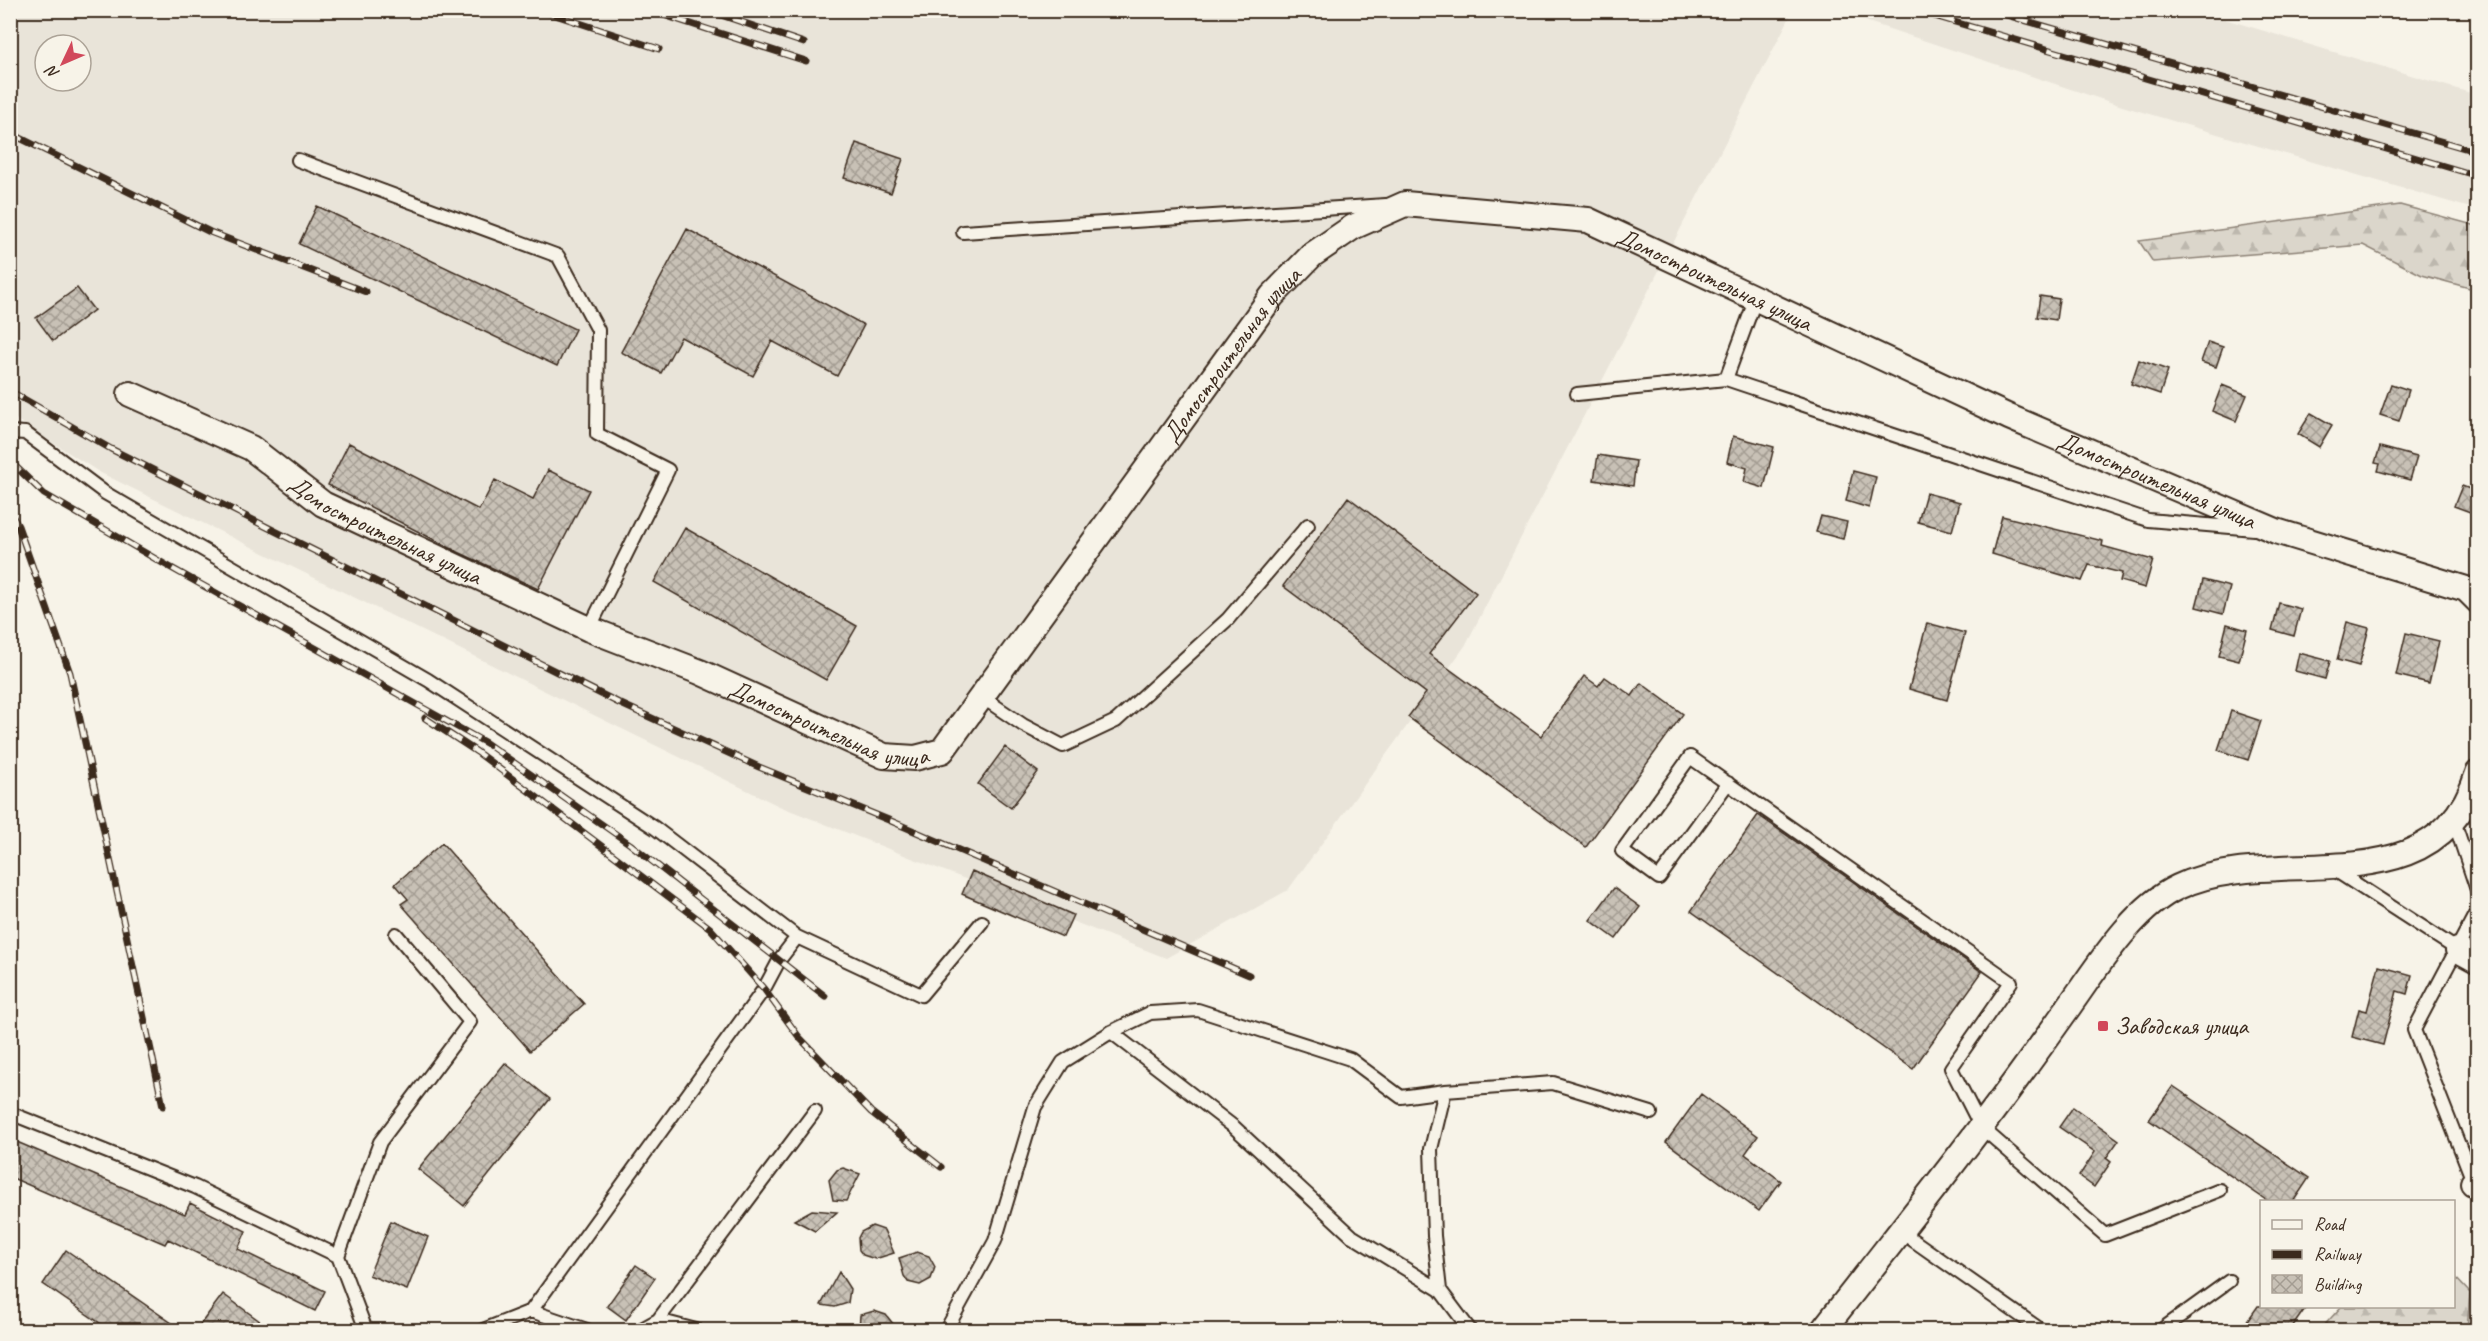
<svg xmlns="http://www.w3.org/2000/svg" width="2488" height="1341" viewBox="0 0 2488 1341" font-family="Caveat,sans-serif">
<style>
.built{fill:#e9e4d9;fill-rule:evenodd}
.forest{fill:url(#forest-firs);stroke:#8b8074;stroke-width:1.5}
.building{fill:url(#building-cross-hatch);stroke:#3b2a1e;stroke-width:1.5}
.lines{fill:none;stroke-linecap:round;stroke-linejoin:round}
.service-casing{stroke:#3b2a1e;stroke-width:16}
.minor-casing{stroke:#3b2a1e;stroke-width:28}
.service{stroke:#f7f3e8;stroke-width:12}
.minor{stroke:#f7f3e8;stroke-width:24}
.rail-casing{stroke:#3b2a1e;stroke-width:7}
.rail{stroke:#f7f3e8;stroke-width:4.5;stroke-dasharray:14;stroke-linecap:butt}
.poi-dot{fill:#d1495b;stroke:#f7f3e8;stroke-width:2}
.labels{text-anchor:middle;stroke-width:6;stroke-linejoin:round;paint-order:stroke}
.street-label{font-size:24px;fill:#3b2a1e;stroke:#f7f3e8}
.poi-label{font-size:24px;fill:#3b2a1e;stroke:#f7f3e8;text-anchor:start}
</style>
<defs>
<pattern id="forest-firs" width="22" height="20" patternUnits="userSpaceOnUse" patternTransform="scale(1.5)"><rect width="22" height="20" fill="#dbd6cb"/><path d="M5 1l3.5 6h-7zM16 11l3.5 6h-7z" fill="#bdb8ae"/></pattern>
<pattern id="building-cross-hatch" width="8" height="8" patternUnits="userSpaceOnUse" patternTransform="scale(1.5)"><rect width="8" height="8" fill="#c8c1b6"/><path d="M0 0l8 8M0 8l8-8" fill="none" stroke="#a49d93"/></pattern>
</defs>
<rect width="100%" height="100%" fill="#f7f3e8"/>
<filter id="ink" filterUnits="userSpaceOnUse"><feTurbulence type="fractalNoise" baseFrequency=".0167" numOctaves="2"/><feDisplacementMap in="SourceGraphic" scale="12" xChannelSelector="R" yChannelSelector="G"/><feConvolveMatrix kernelMatrix="1 2 1 2 8 2 1 2 1" color-interpolation-filters="sRGB"/></filter>
<g filter="url(#ink)">
<path class="built" d="M10,11H1793L1465,646L1288,890L1166,958L779,806L99,472L11,416ZM45,45H81V81H45Z
M1835,11H2198L2477,95V210L2122,106Z"/>
<path class="forest" d="M2400,205L2477,226V290L2422,275L2363,245L2153,262L2139,241Z
M2454,1276L2470,1293L2467,1330H2320L2341,1307L2454,1306Z"/>
<path class="building" d="M856,143L903,159L891,193L844,178Z
M317,206L575,329L557,366L299,244Z
M687,229L864,325L837,376L772,341L753,376L681,337L661,373L621,352Z
M77,288L94,310L53,341L36,318Z
M2040,296L2059,299L2056,320L2037,317Z
M2208,342L2223,347L2216,367L2201,362Z
M2139,360L2168,370L2160,394L2131,384Z
M2391,384L2409,390L2399,421L2380,415Z
M2222,385L2247,395L2236,421L2212,411Z
M2311,413L2332,425L2319,447L2298,434Z
M1733,436L1774,447L1764,488L1744,482L1747,468L1727,462Z
M349,443L479,510L495,480L533,499L548,470L589,490L538,589L456,551L328,485Z
M2380,447L2417,457L2410,480L2378,471L2380,464L2375,463Z
M1598,455L1636,461L1633,486L1594,480Z
M1853,471L1876,477L1869,508L1846,501Z
M2462,486L2478,492V515L2454,506Z
M1926,493L1960,502L1952,531L1918,522Z
M1348,497L1476,593L1429,654L1541,736L1584,676L1598,686L1605,677L1632,696L1641,683L1683,714L1586,847L1408,717L1426,693L1283,586Z
M1821,516L1847,522L1843,539L1816,532Z
M2002,516L2103,541L2102,546L2153,560L2145,588L2120,581L2122,573L2089,565L2082,581L1992,554Z
M685,528L857,626L826,680L654,582Z
M2203,580L2230,587L2223,614L2196,607Z
M2279,603L2301,609L2294,636L2272,630Z
M2347,622L2369,628L2359,666L2337,660Z
M1927,623L1965,633L1947,700L1909,689Z
M2227,624L2247,630L2239,661L2219,656Z
M2406,633L2439,641L2429,683L2396,675Z
M2299,653L2330,661L2325,679L2295,671Z
M2231,711L2261,721L2248,760L2218,750Z
M1005,747L1038,772L1011,808L978,784Z
M1758,815L1982,972L1913,1069L1691,911Z
M442,843L584,1004L530,1051L401,904L408,899L395,884Z
M972,871L1073,915L1063,937L962,894Z
M1614,888L1640,907L1616,939L1590,920Z
M2379,966L2412,975L2407,994L2397,991L2383,1045L2352,1037L2359,1009L2367,1011Z
M505,1063L550,1099L464,1206L418,1169Z
M2173,1086L2309,1178L2293,1202H2269L2149,1120Z
M1701,1094L1758,1136L1745,1154L1781,1181L1759,1211L1666,1142Z
M2073,1107L2119,1140L2106,1158L2111,1162L2094,1187L2079,1176L2095,1152L2059,1127Z
M10,1139L185,1214L190,1203L246,1231L238,1249L325,1291L315,1311L168,1239L165,1244L10,1177Z
M843,1168L860,1174L846,1201L833,1200L829,1180L837,1170Z
M812,1210L837,1212L815,1231L794,1220Z
M391,1221L428,1237L407,1290L369,1275Z
M872,1226L884,1230L894,1253L875,1259L863,1255L859,1250L858,1238L861,1232Z
M66,1250L182,1330H110L43,1284Z
M917,1252L929,1256L935,1267L931,1279L920,1285L908,1282L904,1276L899,1258Z
M636,1265L655,1278L626,1320L607,1306Z
M839,1272L850,1289L848,1303L835,1307L821,1305Z
M223,1294L272,1330H196Z
M2258,1306H2307L2290,1330H2241Z
M874,1311L886,1315L898,1330H859L860,1315Z"/>
<g class="lines">
<defs>
<path id="service" d="M298,160L558,256L598,330L597,434L668,470L589,629
M963,232L1386,205
M1756,298L1726,379L2148,520L2254,529
M1577,394L1726,379
M10,432L25,433L105,493L428,680L655,828L797,937L921,995L982,922
M982,697L1023,725L1063,746L1116,721L1228,619L1308,525
M1728,783L1659,878L1622,851L1690,757L2011,982L1951,1068L1981,1127L2105,1235L2220,1190
M2454,821L2478,893
M2333,869L2458,950
M1111,1032L1234,1127L1352,1236L1440,1290L1470,1330
M10,1113L195,1187L338,1256L366,1330
M2475,1186L2414,1030L2478,909
M1900,1231L2041,1330
M338,1256L380,1142L470,1022L396,934
M1440,1290L1434,1236L1431,1149L1445,1091
M531,1311L587,1330
M658,1320L696,1330
M483,1330L531,1311L764,989L780,959L797,937
M640,1330L658,1320L815,1111
M946,1330L995,1241L1035,1107L1063,1062L1111,1032L1150,1013L1198,1010L1350,1059L1401,1097L1445,1091L1553,1083L1651,1113
M2161,1330L2229,1281"/>
<g id="minor">
<path id="s1" d="M130,394L251,448L323,504L589,629L700,672L884,756L915,758L942,751L1272,296L1312,255L1353,227L1405,204L1588,220L2009,417L2276,531L2466,589L2478,601"/>
<path d="M2458,950L2478,961"/>
<path d="M2473,1183L2478,1184"/>
<path d="M1823,1330C1875,1263 1929,1196 1981,1127C2011,1087 2041,1046 2070,1005C2098,966 2133,908 2178,887C2276,840 2434,913 2478,773"/>
</g>
</defs>
<use href="#service" class="service-casing"/>
<use href="#minor" class="minor-casing"/>
<use href="#service" class="service"/>
<use href="#minor" class="minor"/>
<defs>
<path id="rail" d="M540,10L659,49
M648,10L806,61
M706,10L804,43
M1914,10L2478,176
M1989,10L2478,152
M10,133L210,232L366,292
M10,391L111,449L621,704L759,767L891,821L1249,975
M10,461L44,494L166,565L486,743L630,844L825,996
M10,512L18,526L70,673L163,1106
M425,718L477,752L710,928L764,989L799,1037L871,1112L941,1167"/>
</defs>
<use href="#rail" class="rail-casing"/>
<use href="#rail" class="rail"/>
</g>
</g>
<rect class="poi-dot" x="2097" y="1020" width="12" height="12" rx="3"/>
<g class="labels">
<g class="street-label">
<text dy="8" stroke="none"><textPath href="#s1" startOffset="1947">Домостроительная улица</textPath></text>
<text dy="8" stroke="none"><textPath href="#s1" startOffset="1389">Домостроительная улица</textPath></text>
<text dy="8" stroke="none"><textPath href="#s1" startOffset="2433">Домостроительная улица</textPath></text>
<text dy="8" stroke="none"><textPath href="#s1" startOffset="291">Домостроительная улица</textPath></text>
<text dy="8" stroke="none"><textPath href="#s1" startOffset="777">Домостроительная улица</textPath></text>
</g>
<g class="poi-label">
<text x="2115" y="1034">Заводская улица</text>
</g>
</g>
<rect width="2488" height="1341" fill="none" stroke="#f7f3e8" stroke-width="36"/>
<rect x="18" y="18" width="2452" height="1305" fill="none" stroke="#3b2a1e" stroke-width="2" filter="url(#ink)"/>
<rect x="2260" y="1200" width="195" height="108" fill="#f7f3e8" stroke="#aca397" stroke-width="1.5"/>
<rect x="2272" y="1220" width="30" height="9" fill="#f7f3e8" stroke="#aca397" stroke-width="1.5"/>
<text x="2314" y="1230" font-size="18" fill="#3b2a1e">Road</text>
<rect x="2272" y="1250" width="30" height="9" fill="#3b2a1e" stroke="#aca397" stroke-width="1.5"/>
<text x="2314" y="1260" font-size="18" fill="#3b2a1e">Railway</text>
<rect x="2272" y="1275" width="30" height="18" fill="url(#building-cross-hatch)" stroke="#aca397" stroke-width="1.5"/>
<text x="2314" y="1290" font-size="18" fill="#3b2a1e">Building</text>
<g transform="translate(63 63) rotate(226)"><circle r="28" fill="#f7f3e8" stroke="#aca397" stroke-width="1.5"/>
<path d="M0-4.5L10 22L0 15L-10 22Z" fill="#d1495b"/>
<text y="-9" font-size="16" font-weight="bold" text-anchor="middle" fill="#3b2a1e">N</text>
</g>
</svg>
